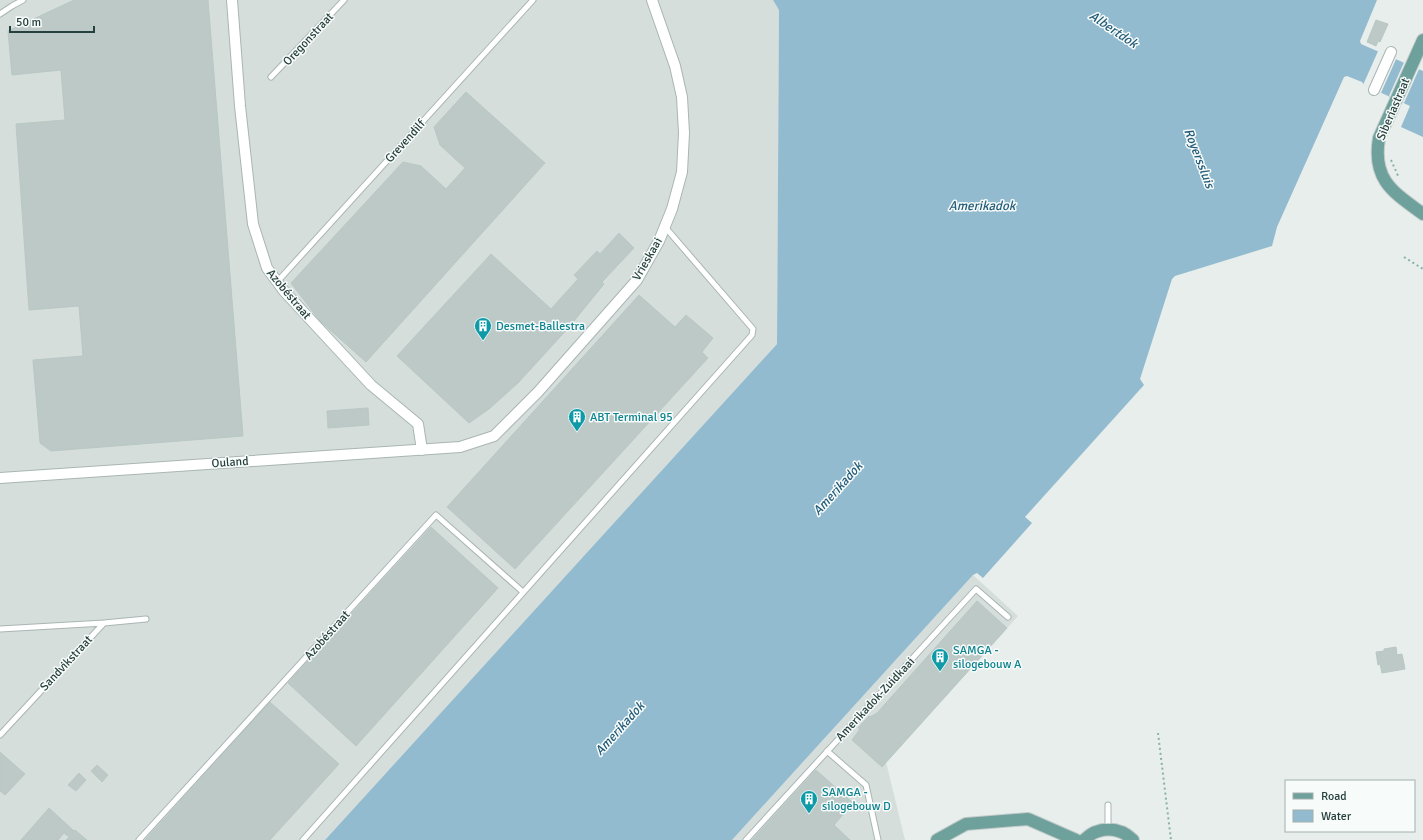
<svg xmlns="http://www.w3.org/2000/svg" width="1423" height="840" viewBox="0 0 1423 840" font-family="Signika,sans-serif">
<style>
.built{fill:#d5dedb}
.water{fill:#93bbcf}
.pier{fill:#e7eeec}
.building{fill:#bcc9c6;stroke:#b9c8c4}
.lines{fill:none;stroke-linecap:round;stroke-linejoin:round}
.lane-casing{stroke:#a9b6b4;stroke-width:7}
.street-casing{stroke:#a9b6b4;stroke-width:12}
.primary-casing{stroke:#c2cac9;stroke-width:14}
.path{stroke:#89b0aa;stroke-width:2;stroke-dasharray:2 3;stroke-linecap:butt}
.lane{stroke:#fff;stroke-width:5}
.street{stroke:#fff;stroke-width:10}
.primary{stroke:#6ea19c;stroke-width:12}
.labels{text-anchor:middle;stroke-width:3;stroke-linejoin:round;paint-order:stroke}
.street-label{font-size:12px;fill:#26403d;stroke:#f7fbfa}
.culture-label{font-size:12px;fill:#0d838f;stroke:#f7fbfa;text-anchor:start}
.water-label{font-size:13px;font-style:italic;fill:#235c79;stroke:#f7fbfa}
</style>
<rect width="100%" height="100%" fill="#e7eeec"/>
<path class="built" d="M0,0H773L779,10L777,344L325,840H0Z
M973,575L1018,616L886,762L905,840H732Z"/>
<path class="water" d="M773,0H1377L1360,41L1361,44L1423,71V137L1401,127L1410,106L1364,85L1362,82L1347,76L1344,77L1277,227L1272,246L1175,276L1172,279L1140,379L1144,385L1025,517L1032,523L983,578L977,573L973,575L732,840H325L777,344L779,10Z"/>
<path class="pier" d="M1379,49L1397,57L1381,93L1363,85Z
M1405,60L1420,67L1404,103L1389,96Z"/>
<path class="building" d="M74,0H208L243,436L51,451L40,443L33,360L83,356L79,306L29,310L16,124L65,120L61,70L12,75L8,31Z
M1376,20L1388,24L1380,42L1378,41L1376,46L1367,42Z
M466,92L545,163L366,362L320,321L291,283L403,162L421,166L446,189L465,168L440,145L434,127Z
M619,233L634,248L602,282L604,284L570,326L518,383L489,409L469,423L397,356L491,254L551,309L578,279L574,275L597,251L600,254Z
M639,295L675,327L686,315L713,338L702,352L708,358L515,569L447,507Z
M368,408L369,425L328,428L327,411Z
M431,527L498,588L356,746L288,683Z
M977,601L1007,628L882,767L852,740L860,729L858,728L869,716L870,717L877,713Z
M1396,647L1397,655L1402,654L1405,669L1382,673L1380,664L1378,665L1376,652L1384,651V649Z
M270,702L339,764L270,840H145Z
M0,752L25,774L5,795L0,791Z
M97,765L108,775L102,782L91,771Z
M816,770L853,803L834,825L850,840H752Z
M79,773L86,780L76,791L68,785Z
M49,808L74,831L75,830L87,840H66L69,837L64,833L58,840H21Z"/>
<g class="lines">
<defs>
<path id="lane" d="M0,14L12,6L23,0
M271,77L344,0
M277,282L533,0
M0,629L104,623
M0,735L104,623L146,619
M827,751L866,785L878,840
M1108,805V829
M139,840L436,515L523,592
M303,840L752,335L753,329L665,227
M746,840L976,589L1008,617"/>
<path id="street" d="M232,0L240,106L253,224L267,268L284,291L371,385L418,424L422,450
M1374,90L1391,52
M0,478L460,447L494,436L538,392L637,280L659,241L672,209L682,172L684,133L682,97L675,66L652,0"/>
<path id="primary" d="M1423,40L1379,138C1372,180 1393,192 1423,214
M937,840L966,824L1028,819L1076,840
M1084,840C1098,826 1119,826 1133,840"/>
</defs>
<use href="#lane" class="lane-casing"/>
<use href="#street" class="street-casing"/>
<use href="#primary" class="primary-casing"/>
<path class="path" d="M1391,160L1399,178
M1404,257L1423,269
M1158,733L1171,840"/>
<use href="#lane" class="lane"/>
<use href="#street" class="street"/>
<use href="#primary" class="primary"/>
</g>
<defs>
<symbol id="building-pin" viewBox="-11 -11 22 30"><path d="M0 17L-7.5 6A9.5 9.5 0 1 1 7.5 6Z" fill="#0f9aa8" stroke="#f7fbfa"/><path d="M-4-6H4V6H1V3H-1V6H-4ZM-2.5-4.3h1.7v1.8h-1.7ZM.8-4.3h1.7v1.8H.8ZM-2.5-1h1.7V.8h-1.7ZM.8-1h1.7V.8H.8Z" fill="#fff"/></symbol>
</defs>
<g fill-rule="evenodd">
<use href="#building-pin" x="473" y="316" width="20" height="27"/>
<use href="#building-pin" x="567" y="407" width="20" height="27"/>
<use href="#building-pin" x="930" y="647" width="20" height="27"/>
<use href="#building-pin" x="799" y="789" width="20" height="27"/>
</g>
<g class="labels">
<g class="street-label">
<text transform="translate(308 39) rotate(-47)" y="4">Oregonstraat</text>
<text transform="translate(1393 109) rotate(-67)" y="4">Siberiastraat</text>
<text transform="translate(405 141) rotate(-48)" y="4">Grevendilf</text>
<text transform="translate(647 259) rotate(-60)" y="4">Vrieskaai</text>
<text transform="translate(289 294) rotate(50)" y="4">Azobéstraat</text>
<text transform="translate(230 462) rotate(-4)" y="4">Ouland</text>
<text transform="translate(327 635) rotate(-48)" y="4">Azobéstraat</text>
<text transform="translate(66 663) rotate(-47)" y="4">Sandvikstraat</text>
<text transform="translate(875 699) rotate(-47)" y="4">Amerikadok-Zuidkaai</text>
</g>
<g class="culture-label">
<text x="496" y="330">Desmet-Ballestra</text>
<text x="590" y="421">ABT Terminal 95</text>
<text x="953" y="654">SAMGA -<tspan x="953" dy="14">silogebouw A</tspan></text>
<text x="822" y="796">SAMGA -<tspan x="822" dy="14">silogebouw D</tspan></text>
</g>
<g class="water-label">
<text transform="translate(1114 29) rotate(34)" y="5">Albertdok</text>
<text transform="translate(1200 158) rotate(69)" y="5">Royerssluis</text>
<text x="982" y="210">Amerikadok</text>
<text transform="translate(837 488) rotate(-48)" y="5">Amerikadok</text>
<text transform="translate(619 728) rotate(-48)" y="5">Amerikadok</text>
</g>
</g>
<rect x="1285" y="780" width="130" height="52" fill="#f7fbfa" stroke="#a3b0ae"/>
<rect x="1293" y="793" width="20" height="6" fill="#6ea19c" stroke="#a3b0ae"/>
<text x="1321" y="800" font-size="12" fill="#26403d">Road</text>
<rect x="1293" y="810" width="20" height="12" fill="#93bbcf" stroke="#a3b0ae"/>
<text x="1321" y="820" font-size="12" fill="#26403d">Water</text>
<path d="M10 26v6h84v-6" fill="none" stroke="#26403d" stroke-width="2"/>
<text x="16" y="26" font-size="12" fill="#26403d" stroke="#f7fbfa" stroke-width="3" paint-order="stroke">50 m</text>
</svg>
